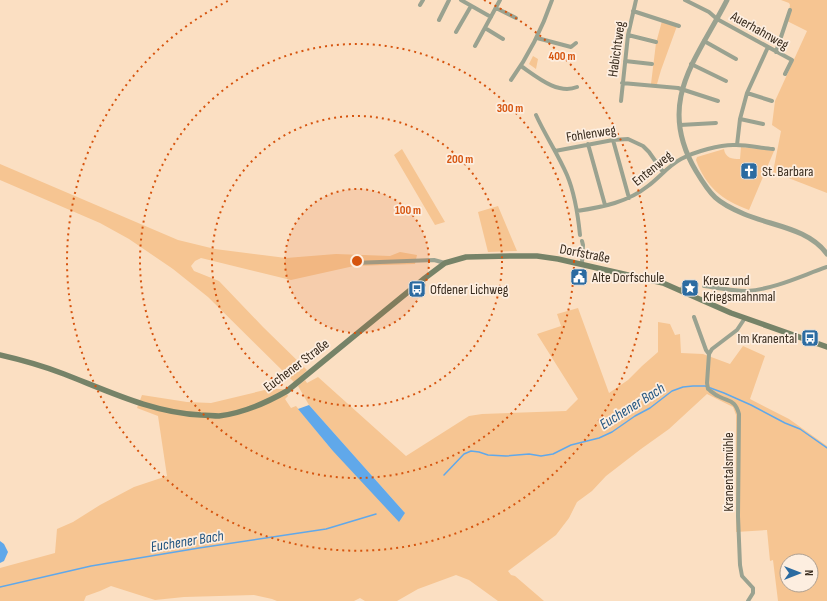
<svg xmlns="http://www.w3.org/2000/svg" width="827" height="601" viewBox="0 0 827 601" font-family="'Sofia Sans Condensed',sans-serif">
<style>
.green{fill:#f6c592;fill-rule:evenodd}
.water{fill:#60a8ea}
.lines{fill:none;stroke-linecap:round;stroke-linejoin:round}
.stream{stroke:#60a8ea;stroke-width:1.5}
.minor{stroke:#9aa290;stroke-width:4}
.tertiary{stroke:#9aa290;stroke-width:5}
.secondary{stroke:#768368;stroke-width:5.5}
.ring{fill:none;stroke:#d6540e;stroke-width:2;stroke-dasharray:2 4}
.labels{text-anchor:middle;stroke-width:3.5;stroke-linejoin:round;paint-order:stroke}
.street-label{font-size:14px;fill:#382b1d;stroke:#fdeee0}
.poi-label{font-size:14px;fill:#382b1d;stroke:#fdeee0;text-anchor:start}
.water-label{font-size:15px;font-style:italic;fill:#225581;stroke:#fdeee0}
.centre{fill:#d6540e;stroke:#fdeee0;stroke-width:2}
.ring-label{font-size:12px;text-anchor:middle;font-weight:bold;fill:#d6540e;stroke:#fdeee0;stroke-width:3.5;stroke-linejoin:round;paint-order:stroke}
</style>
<rect width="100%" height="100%" fill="#fbdfc2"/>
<path class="green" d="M781,0H827V193L773,172L781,131L772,125L775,101L807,31L787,21L790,5L789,3Z
M662,21L677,26L661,70L657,84H651L656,43Z
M533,56L538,59L536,69L529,64Z
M741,147L774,151L749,210C722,200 706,187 696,160L697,157L724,149C725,158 732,159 740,159Z
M402,149L445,222L435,225L394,155Z
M0,164L178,240L215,249L286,258L336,254L390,256L400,252L417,255L415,264L354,266L291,280L201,258L195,261L191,266L194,271L219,281L263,327L307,370L295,383L208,297L173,269L129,239L100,223L0,180Z
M498,206L517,251L488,252L478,212Z
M578,308L609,393L628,380L642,366L658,352V322L670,324L675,335L680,334L681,353L703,354L730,364L743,346L765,356L750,399L789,419L827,446V601H778L773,560L770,561L767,530L736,532V415L733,407L707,394L669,429L641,449L606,476L592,491L577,502L569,518L556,535L508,571L511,575L515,576L544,601H498L469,580L456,575L418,589L397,601H365L360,598L354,601H277L272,599L254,595L184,597L155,600L111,586L100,591L86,596L84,601H0V568L55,553L57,529L73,522L100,505L134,487L167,476L158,416L137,408L142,395L187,402L211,403L269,389H285L288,396L285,399L291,408L296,406L332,450L405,513L309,405L298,386L305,380L307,383L318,377L406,456L469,416L482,414L566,411L578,399L537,334L561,326L557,314ZM787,561H811V585H787Z"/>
<path class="water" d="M309,405L405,513L399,522L332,450L298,409Z
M0,541L4,544L8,552L4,561L0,563Z"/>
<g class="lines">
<path class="stream" d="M444,475L464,454L471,451L479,452L488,455L506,456L529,454L541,456L553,454L571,445L599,438L612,432L635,416L650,408L672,391L683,387L693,386H705L724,393L751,405L785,423L800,429L827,448
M0,587L91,566L199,548L326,529L376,514"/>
<path class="minor" d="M461,0L491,17
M685,0L709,12L717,19L792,60L785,74
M420,5L423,0
M496,8L516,18
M633,11L679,26
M439,20L449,0
M485,28L503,39
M456,32L471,6
M628,35L656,42
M537,38L571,47L576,43
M704,41L736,59
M475,46L500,0
M776,52L790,10
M625,61L652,64
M691,64L726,81
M521,66C537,77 558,95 577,87
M511,80C529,55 542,29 552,0
M622,83L678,88L718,101
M747,93L772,101
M621,101L628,35L636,0
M536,115C545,135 558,154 567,175C575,194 578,215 580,235
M740,119L763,124
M680,125L716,123
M613,140L629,198
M588,144L605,205
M737,145L740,119L747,93L768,47
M555,151L613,140L628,139L643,146L649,152L663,172
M577,211C603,207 628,202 648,186C660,177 668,166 681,159C694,152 721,144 736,145C748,145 761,148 773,149
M353,263L434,260L445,263
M582,263L583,245L582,241
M704,286C718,288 733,291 747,291C775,289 801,276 827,267
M681,290L685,284L697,285
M694,317L706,350L709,354
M745,318L737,330L712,349L709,354L707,383L708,389C712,392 715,395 720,397C730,402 735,400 739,414L738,516L740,565L742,576L753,588V593L748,601"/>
<path class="tertiary" d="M727,0C697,59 655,102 696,171C711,196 716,202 744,214C772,226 808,228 827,254"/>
<path class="secondary" d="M0,355C22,360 43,366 64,374C108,391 153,413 201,415C207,415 213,416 219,416C243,413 266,403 287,391L425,278L445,263L466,257L513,256H537L558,259L663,283L731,313L827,347"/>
</g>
<circle cx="357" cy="261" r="72" fill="#d6540e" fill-opacity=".12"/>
<g class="ring">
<circle cx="357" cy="261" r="72"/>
<circle cx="357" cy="261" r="145"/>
<circle cx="357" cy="261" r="217"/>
<path d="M484 0A290 290 0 1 1 230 0"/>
</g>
<defs>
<symbol id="church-square" viewBox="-11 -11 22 22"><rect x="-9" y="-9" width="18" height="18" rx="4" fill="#2b6ba1" stroke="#fdeee0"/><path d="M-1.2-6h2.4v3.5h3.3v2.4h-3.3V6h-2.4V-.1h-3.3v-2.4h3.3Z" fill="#fff"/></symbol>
<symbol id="civic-square" viewBox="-11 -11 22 22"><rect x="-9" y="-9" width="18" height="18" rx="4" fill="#2b6ba1" stroke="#fdeee0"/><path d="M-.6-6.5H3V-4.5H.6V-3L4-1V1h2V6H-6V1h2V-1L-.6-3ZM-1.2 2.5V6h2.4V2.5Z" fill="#fff"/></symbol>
<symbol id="sight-square" viewBox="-11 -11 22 22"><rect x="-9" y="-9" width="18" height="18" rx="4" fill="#2b6ba1" stroke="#fdeee0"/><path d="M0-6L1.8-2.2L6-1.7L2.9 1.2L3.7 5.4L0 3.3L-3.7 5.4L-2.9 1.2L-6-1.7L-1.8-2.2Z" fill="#fff"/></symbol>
<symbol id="bus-square" viewBox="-11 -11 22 22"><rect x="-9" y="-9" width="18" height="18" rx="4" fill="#2b6ba1" stroke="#fdeee0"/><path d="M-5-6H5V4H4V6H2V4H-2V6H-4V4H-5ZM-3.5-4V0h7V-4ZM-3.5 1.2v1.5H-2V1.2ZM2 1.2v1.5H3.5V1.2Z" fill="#fff"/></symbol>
</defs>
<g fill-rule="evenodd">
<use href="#church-square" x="739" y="161" width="20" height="20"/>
<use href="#civic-square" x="569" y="267" width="20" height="20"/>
<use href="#sight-square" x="680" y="278" width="20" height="20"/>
<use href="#bus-square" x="407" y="279" width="20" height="20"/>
<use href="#bus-square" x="800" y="328" width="20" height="20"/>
</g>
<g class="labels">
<g class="street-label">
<text transform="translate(760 30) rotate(29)" y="5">Auerhahnweg</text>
<text transform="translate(616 49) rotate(-82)" y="5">Habichtweg</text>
<text transform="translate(591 133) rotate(-9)" y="5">Fohlenweg</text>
<text transform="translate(652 168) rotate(-39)" y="5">Entenweg</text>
<text transform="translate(585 253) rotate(11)" y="5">Dorfstraße</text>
<text transform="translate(296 365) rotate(-37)" y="5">Euchener Straße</text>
<text transform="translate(728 472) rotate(-90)" y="5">Kranentalsmühle</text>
</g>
<g class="poi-label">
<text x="762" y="176">St. Barbara</text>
<text x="592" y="282">Alte Dorfschule</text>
<text x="703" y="285">Kreuz und<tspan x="703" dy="16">Kriegsmahnmal</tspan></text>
<text x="430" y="294">Ofdener Lichweg</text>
<text x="797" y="343" text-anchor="end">Im Kranental</text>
</g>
<g class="water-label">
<text transform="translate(632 406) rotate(-32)" y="5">Euchener Bach</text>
<text transform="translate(187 541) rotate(-9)" y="5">Euchener Bach</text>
</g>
</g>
<circle cx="357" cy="261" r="6" class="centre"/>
<g class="ring-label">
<text x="562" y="60">400 m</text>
<text x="510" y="112">300 m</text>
<text x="460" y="163">200 m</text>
<text x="408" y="214">100 m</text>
</g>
<g transform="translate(799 573) rotate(90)"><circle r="19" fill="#fdeee0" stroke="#aea092"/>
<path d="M0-3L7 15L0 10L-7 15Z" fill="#2b6ba1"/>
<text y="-6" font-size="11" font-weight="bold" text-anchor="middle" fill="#382b1d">N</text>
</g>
</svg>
